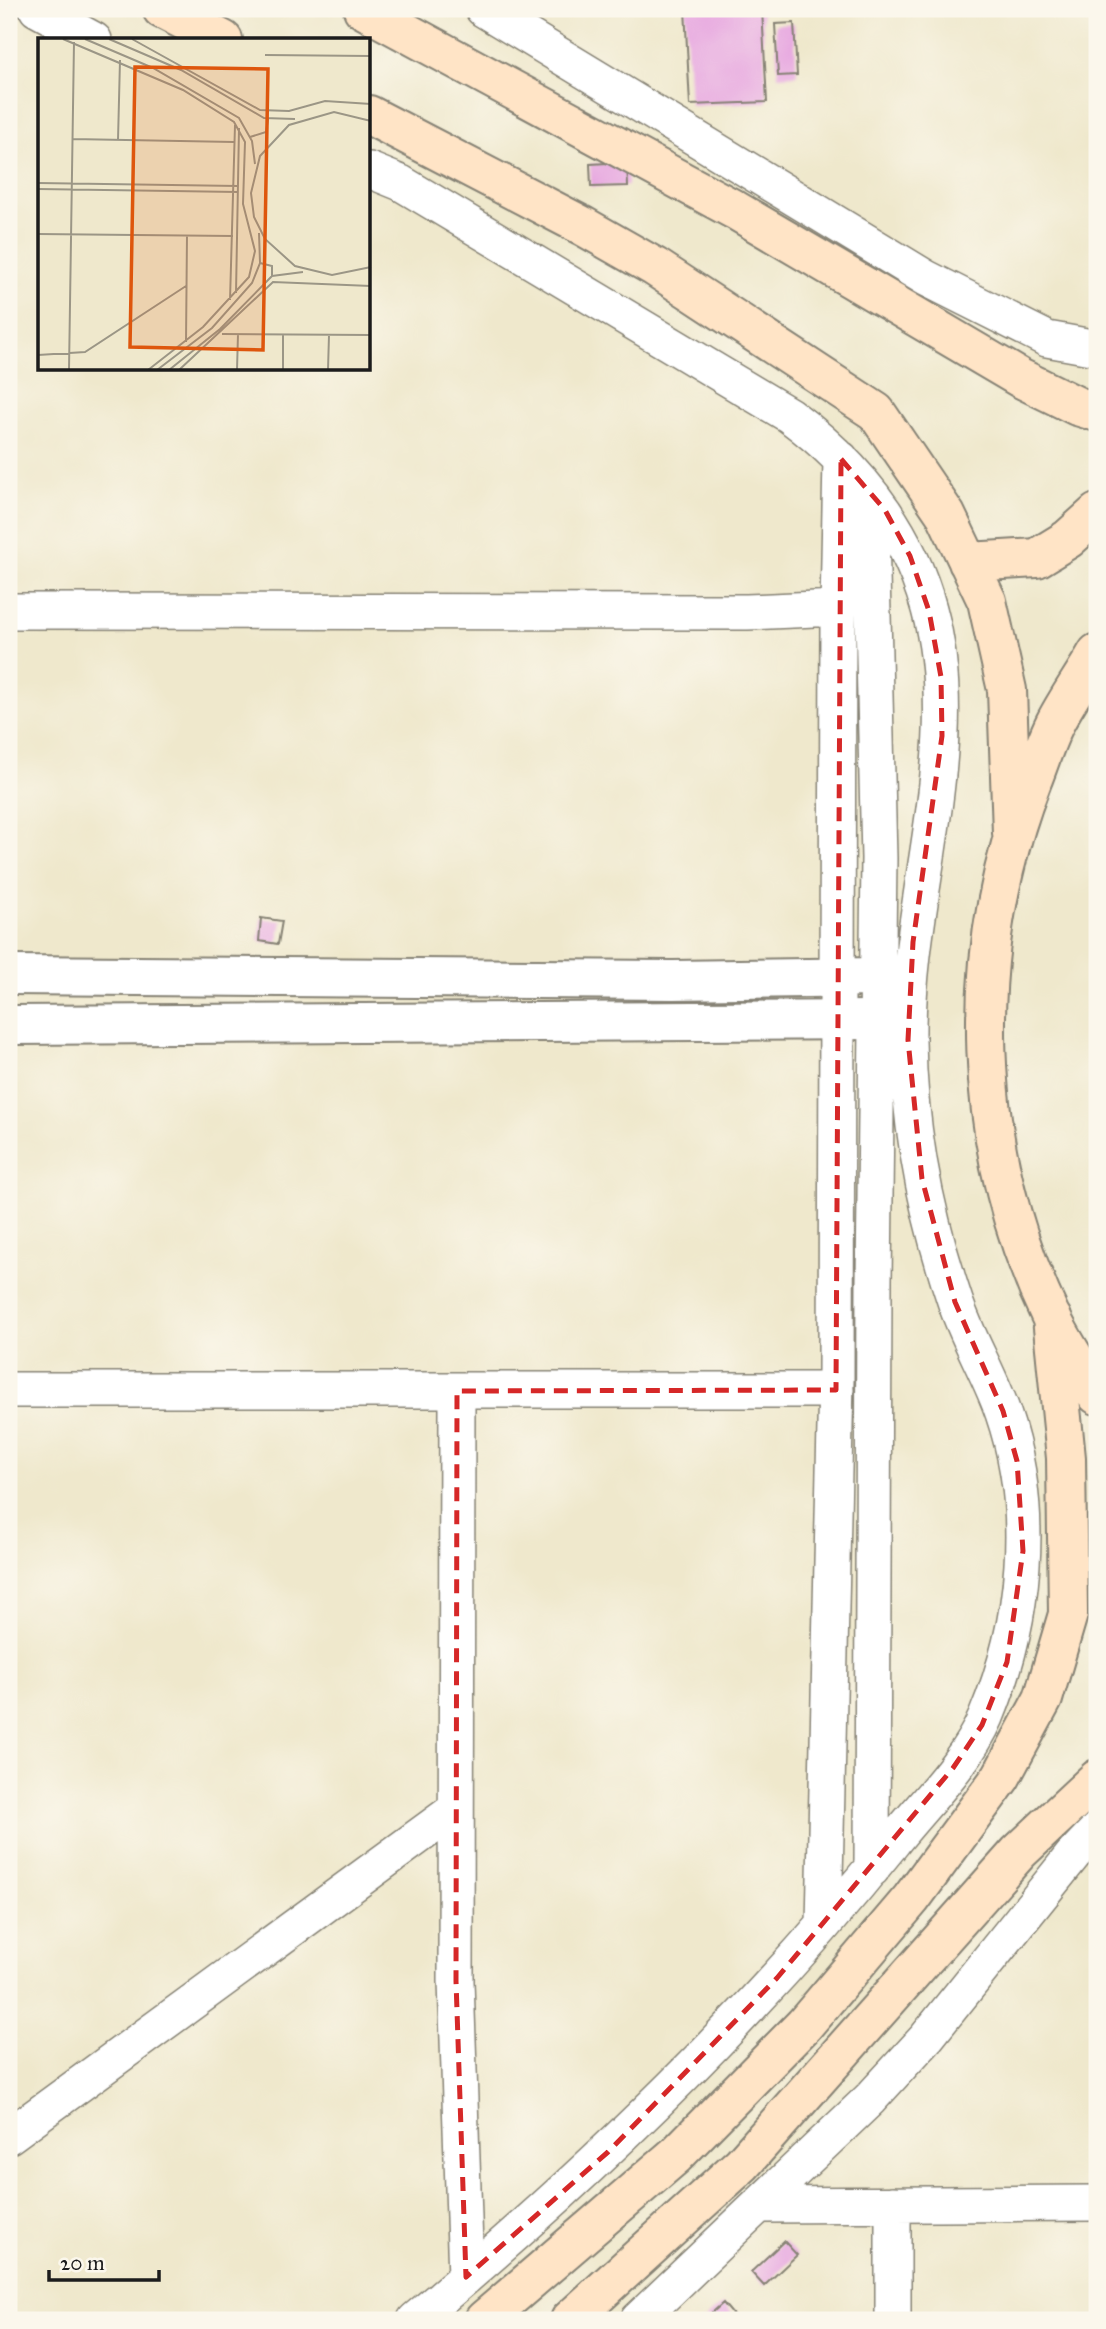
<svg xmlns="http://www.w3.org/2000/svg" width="1106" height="2329" viewBox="0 0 1106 2329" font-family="'IM FELL Great Primer',serif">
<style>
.building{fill:#e7a8e0}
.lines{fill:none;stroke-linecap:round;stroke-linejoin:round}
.minor-casing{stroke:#868274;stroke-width:38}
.tertiary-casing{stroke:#868274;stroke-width:42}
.secondary-casing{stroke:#868274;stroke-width:42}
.minor{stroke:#fff;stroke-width:35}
.tertiary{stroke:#fff;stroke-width:38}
.secondary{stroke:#ffe4c6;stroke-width:38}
.marked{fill:none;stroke:#d62828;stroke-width:5;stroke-dasharray:14 9;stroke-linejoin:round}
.inset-road{fill:none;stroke:#9b9686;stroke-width:2}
.view{fill:#de560d;fill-opacity:0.15;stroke:#de560d;stroke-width:3.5}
.inset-edge{fill:none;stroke:#1c1c1c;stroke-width:3.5}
</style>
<rect width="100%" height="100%" fill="#fbf7ec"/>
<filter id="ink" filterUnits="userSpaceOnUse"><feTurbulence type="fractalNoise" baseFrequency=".0143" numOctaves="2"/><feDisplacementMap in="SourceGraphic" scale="14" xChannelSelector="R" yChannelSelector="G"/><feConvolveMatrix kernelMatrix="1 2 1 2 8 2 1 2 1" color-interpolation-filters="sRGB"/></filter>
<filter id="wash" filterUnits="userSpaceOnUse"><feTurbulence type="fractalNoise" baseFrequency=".00686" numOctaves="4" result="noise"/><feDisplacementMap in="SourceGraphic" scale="28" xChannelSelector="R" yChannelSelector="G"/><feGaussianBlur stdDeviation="1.57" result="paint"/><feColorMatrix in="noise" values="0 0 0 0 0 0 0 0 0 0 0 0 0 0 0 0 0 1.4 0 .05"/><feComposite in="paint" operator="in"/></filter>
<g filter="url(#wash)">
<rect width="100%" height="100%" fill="#efe8cc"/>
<g id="blocks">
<path class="building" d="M685,9H762L767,102L690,105Z
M794,23L797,75L778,76L775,24Z
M627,162L628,186L591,187L590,164Z
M261,918L282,921L278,944L259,941Z
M784,2241L797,2255L764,2286L751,2272Z
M723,2303L734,2316L728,2320H704Z"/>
</g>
</g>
<g filter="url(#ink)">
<use href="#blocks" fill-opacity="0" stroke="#868274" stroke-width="2"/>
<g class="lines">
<defs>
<path id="minor" d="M37,9L94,40
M483,9L926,278L1047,339L1097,348
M369,170L401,183L789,415C855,464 907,528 929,609C967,748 906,898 908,1040C909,1127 927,1218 955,1301C968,1340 990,1375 1003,1413C1037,1512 1025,1623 986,1717C966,1763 924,1803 893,1842C752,2018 588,2176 415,2320
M870,493L879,858L874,1282L872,1869
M9,611L747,612L838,608
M9,1390H836
M457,1391L456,1981L466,2277
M824,1924L836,1380L838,608L841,459
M9,2136L456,1809
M893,2204V2320
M761,2205L1097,2203
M638,2320L870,2099L927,2037L1073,1855L1097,1830"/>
<path id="tertiary" d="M9,975L673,980L878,977
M9,1025L877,1020"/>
<path id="secondary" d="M162,9L223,40
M363,9L735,210L1020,378L1077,406L1097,412
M369,115L583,226L655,267L876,412L946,515L987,601L1007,690L1012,833
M968,562L1037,558L1068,539L1097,513
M1097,653C1084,676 1068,698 1056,721C1046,740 1040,761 1032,781C965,953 971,1150 1051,1317C1064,1344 1082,1370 1097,1395
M484,2320L676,2155L804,2025L911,1899L1001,1777L1043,1699L1068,1614L1066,1458L1052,1318
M570,2320L742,2164L1019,1852L1097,1779"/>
</defs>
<use href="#minor" class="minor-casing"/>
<use href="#tertiary" class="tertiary-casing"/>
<use href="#secondary" class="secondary-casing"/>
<use href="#minor" class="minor"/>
<use href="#tertiary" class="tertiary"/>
<use href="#secondary" class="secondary"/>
</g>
</g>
<path class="marked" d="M841,459L885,510L910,556L929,611L941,677L942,736L913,942L908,1040L922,1179L955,1302L1003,1411L1017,1461L1023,1551L1007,1662L982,1725L953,1768L777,1978L608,2152L466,2277L456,1981L457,1391L836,1390Z"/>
<g transform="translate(38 38)">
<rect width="332" height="332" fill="#efe8cc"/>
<path class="inset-road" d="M25,1L145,52L196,84L207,104L205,166L217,213L211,239L165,289L110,332M47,1L115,30L201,80L214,103L217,126M71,1L143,32L226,80L257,81M94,1L222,72L251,73L287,63L333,66M227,17L333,18M333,83L296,74L251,87L222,118L213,155L216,179L227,201L257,228L294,237L333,229M212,99L228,94L230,81M34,101L196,104M80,102L82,22M0,145L200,148M0,151L200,154M0,196L195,198M222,225L234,228V238M198,255L201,90M192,262L197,87M184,296L333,297M148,304L149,197M0,317L47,314L148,248M31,332L36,4M119,332L174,290L214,245L222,225L221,195M131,332L182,291L234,238L265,234M141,332L235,244L333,248M199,332L200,296M245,332V297M290,332L291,297"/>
<path class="view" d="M97,29L230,31L225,312L92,309Z"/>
<rect width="332" height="332" class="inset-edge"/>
</g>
<rect width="1106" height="2329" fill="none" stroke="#fbf7ec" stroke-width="35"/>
<path d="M49 2270v10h110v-10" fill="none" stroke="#1c1c1c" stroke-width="3.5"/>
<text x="60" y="2270" font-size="21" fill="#1c1c1c" stroke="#fbf7ec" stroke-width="5" paint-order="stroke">20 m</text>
</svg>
